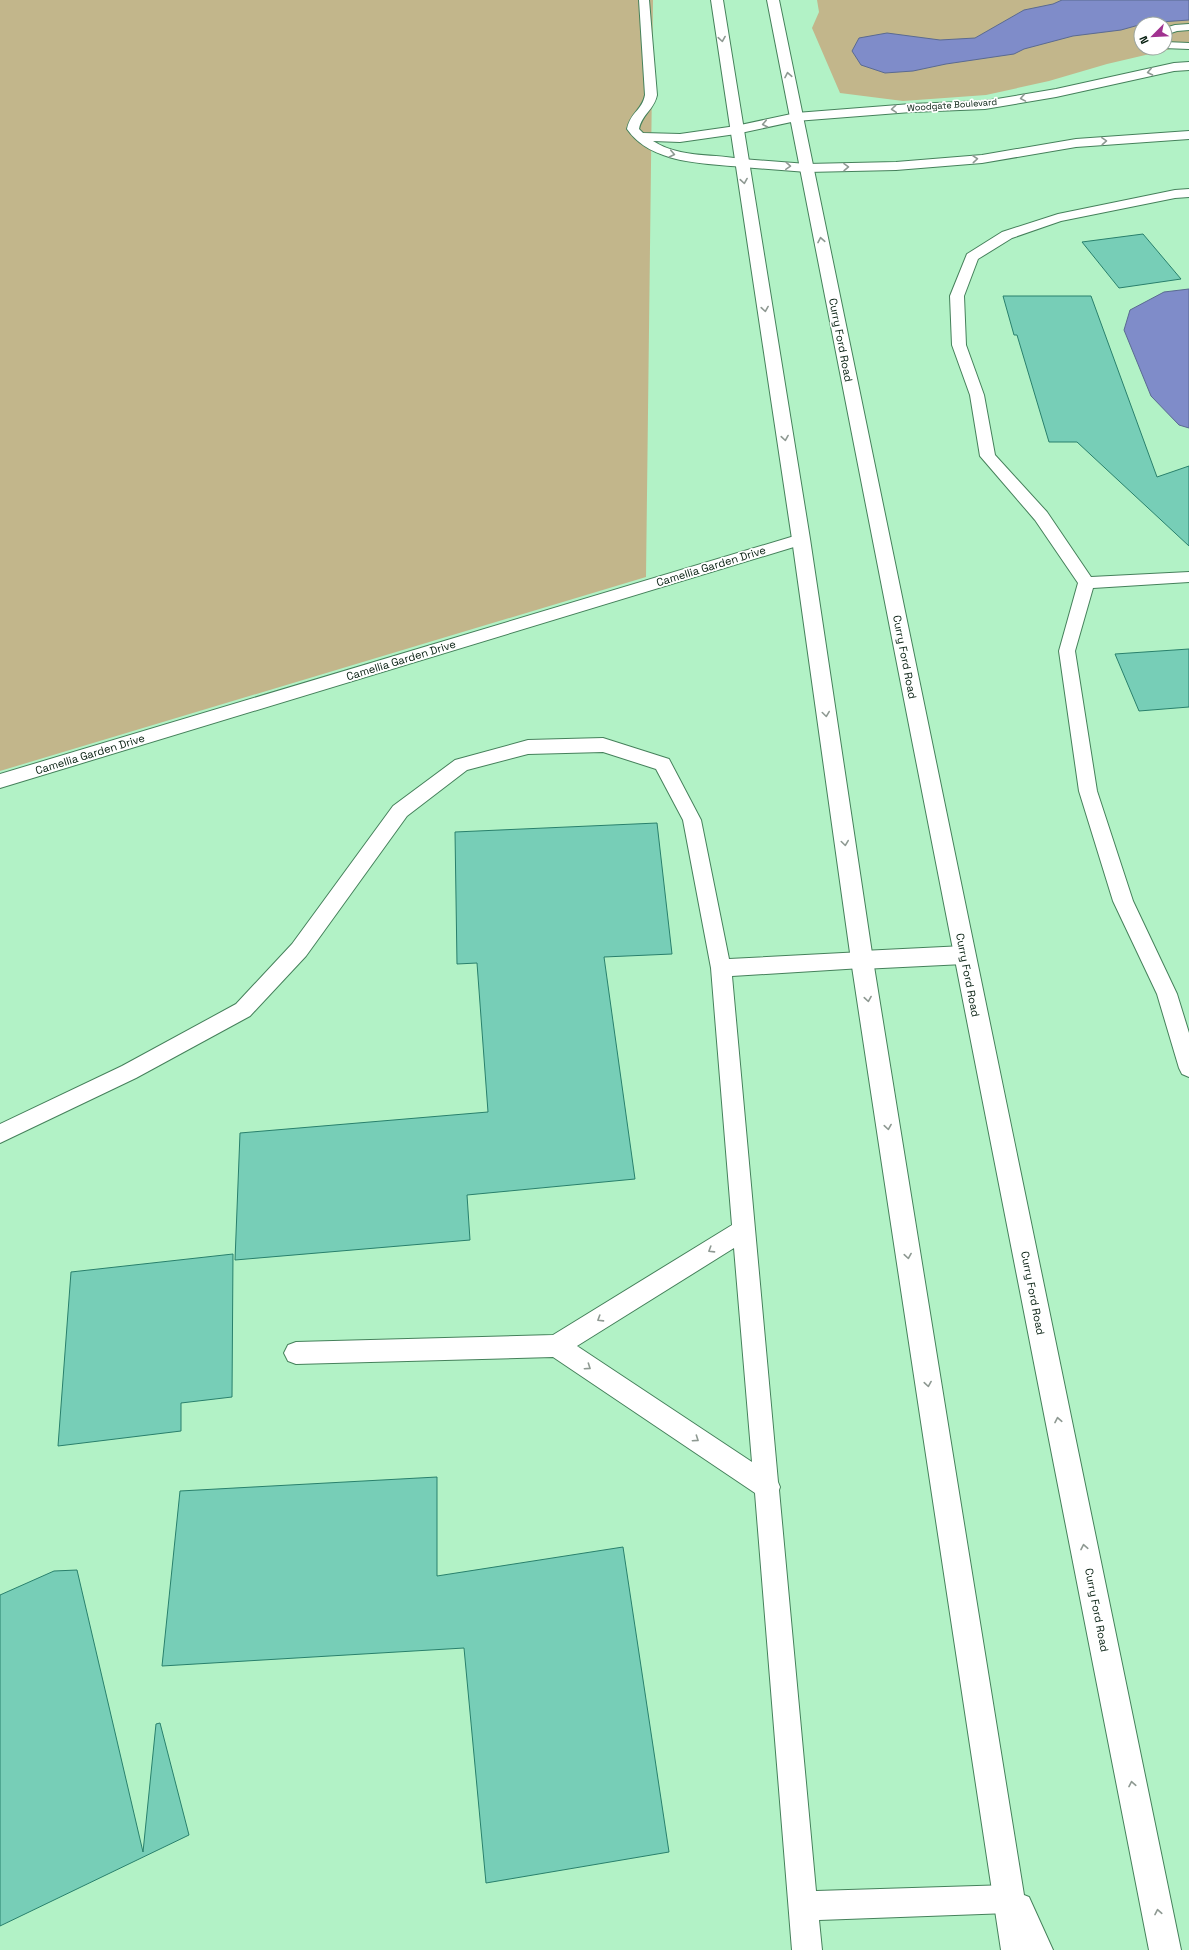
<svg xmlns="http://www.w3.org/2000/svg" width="1189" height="1950" viewBox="0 0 1189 1950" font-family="'Space Grotesk',sans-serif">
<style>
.green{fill:#c2b68b;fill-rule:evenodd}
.water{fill:#7f8cc9;stroke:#5a6a91}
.building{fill:#77ceb7;stroke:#29806c}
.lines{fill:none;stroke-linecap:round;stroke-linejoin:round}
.lane-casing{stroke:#45815b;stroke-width:2}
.street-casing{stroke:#45815b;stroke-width:2}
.secondary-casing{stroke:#45815b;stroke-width:2}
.lane{fill:#fff;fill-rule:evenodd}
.street{fill:#fff;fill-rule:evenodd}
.secondary{fill:#fff;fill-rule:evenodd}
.oneway{stroke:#8e9992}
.labels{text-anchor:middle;stroke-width:3.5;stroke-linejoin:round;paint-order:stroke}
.far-street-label{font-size:9px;fill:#031c0d;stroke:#fff}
.street-label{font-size:11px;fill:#031c0d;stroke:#fff}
</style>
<rect width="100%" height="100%" fill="#b2f2c6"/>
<path class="green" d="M0,0H653L646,577L0,771Z
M817,0H1189V48L1171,49L1107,64L1049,81L986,95L903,101L840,93L812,28L819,12ZM1141,24H1165V48H1141Z"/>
<path class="water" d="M1062,0H1189V20L1146,23L1121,30L1073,36L1024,49L1014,54L946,64L913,71L885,73L861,65L852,51L859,38L887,33L940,40L975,38L1024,10L1053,4Z
M1189,289V428L1179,425L1151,396L1124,330L1130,310L1164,292Z"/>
<path class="building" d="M1143,234L1181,279L1119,288L1082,242Z
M1003,296H1091L1157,477L1189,466V546L1077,442H1049L1017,335H1014Z
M1189,649V707L1139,711L1115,654Z
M657,823L672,954L604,957L635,1179L467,1195L470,1240L235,1260L240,1133L488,1112L477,963L457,964L455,832Z
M233,1254L232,1397L181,1403V1431L58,1446L71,1272Z
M437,1477V1576L623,1547L669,1852L486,1883L464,1648L162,1666L180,1491Z
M77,1570L143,1852L156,1724L160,1723L189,1835L0,1926V1595L54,1571Z"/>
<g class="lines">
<defs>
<path id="lane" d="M639,0H649L657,95C654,110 642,114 639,129L643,133L680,134L736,126L740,127L742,130L740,133L736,134L680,142L653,141C681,159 715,153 746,160L748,163L746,166L742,167C704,163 651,164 627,129C631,111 642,111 645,95Z
M1189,24V30L1177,31L1165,35V28L1175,25Z
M1165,42L1189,43V49L1163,48H1165Z
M1189,189V197L1175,198L1061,221L1012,238L978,259L964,296L966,345L984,395L995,455L1047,512L1091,577L1189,572V582L1093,588L1075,651L1097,791L1133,901L1177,994L1189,1033V1077L1182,1074L1179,1068L1157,994L1113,901L1079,791L1059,651L1078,583L1035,520L980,456L970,395L952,345L950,296L967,254L1002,232L1058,214L1175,190Z
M801,534L807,535L809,539L807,543L0,788V774Z
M603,738L669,759L701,820L729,959L862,952L869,954L872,960L869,966L862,968L732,976L778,1482L780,1487L779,1490L816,1891L1009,1885L1019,1889L1023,1899L1019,1909L1009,1913L819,1920L822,1950H792L755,1493L553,1357L296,1364L288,1361L284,1353L288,1345L296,1342L553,1335L732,1225L711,968L683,820L656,769L603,752L528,754L467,770L407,816L306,956L250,1016L136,1078L0,1143V1124L122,1066L236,1004L292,944L393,806L455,760L528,740ZM734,1248L752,1462L577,1346Z"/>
<path id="street" d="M1189,62V70L1174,71L1056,97L985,109L911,112L796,121L736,134L731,133L729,130L731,127L796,113L911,104L985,101L1056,89L1174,63Z
M1189,131V139L1076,147L982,163L896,170L807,172L742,167L737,166L735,163L737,160L742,159L807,164L896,162L982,155L1076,139Z
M964,946L972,949L975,955L972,961L964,964L862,969L854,966L851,960L854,954L862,951Z"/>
<path id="secondary" d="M711,0H723L810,539L873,960L1024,1895L1029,1897L1053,1950H1001L851,960L792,539Z
M767,0H779L1181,1950H1149Z"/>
</defs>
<use href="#lane" class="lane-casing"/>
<use href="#street" class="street-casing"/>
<use href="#secondary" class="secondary-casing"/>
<use href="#lane" class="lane"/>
<use href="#street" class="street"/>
<use href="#secondary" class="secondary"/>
</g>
<defs><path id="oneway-chevron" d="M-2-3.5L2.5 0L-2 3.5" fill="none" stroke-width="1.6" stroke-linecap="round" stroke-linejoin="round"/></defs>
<g class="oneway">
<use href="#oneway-chevron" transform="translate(722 39) rotate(81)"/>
<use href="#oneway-chevron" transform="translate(1150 72) rotate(169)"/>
<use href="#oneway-chevron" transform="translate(788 75) rotate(-101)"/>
<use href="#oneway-chevron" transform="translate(1023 98) rotate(170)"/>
<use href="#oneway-chevron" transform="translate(894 109) rotate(175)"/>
<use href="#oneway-chevron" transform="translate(765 124) rotate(168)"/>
<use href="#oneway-chevron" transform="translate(1104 141) rotate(-4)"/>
<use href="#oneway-chevron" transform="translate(672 154) rotate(12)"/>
<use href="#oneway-chevron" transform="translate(975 159) rotate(-5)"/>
<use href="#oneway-chevron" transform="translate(788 166) rotate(4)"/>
<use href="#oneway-chevron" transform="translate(846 167) rotate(-1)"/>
<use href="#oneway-chevron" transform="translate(744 181) rotate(81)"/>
<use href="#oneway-chevron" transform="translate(821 240) rotate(-101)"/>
<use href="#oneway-chevron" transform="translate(765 309) rotate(81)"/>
<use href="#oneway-chevron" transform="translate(785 438) rotate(81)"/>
<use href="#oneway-chevron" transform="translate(826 714) rotate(82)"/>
<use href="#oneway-chevron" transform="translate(845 843) rotate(82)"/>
<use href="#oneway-chevron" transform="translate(868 999) rotate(81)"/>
<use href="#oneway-chevron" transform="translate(888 1127) rotate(81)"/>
<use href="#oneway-chevron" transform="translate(711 1250) rotate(148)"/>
<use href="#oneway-chevron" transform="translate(908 1256) rotate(81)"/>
<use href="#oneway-chevron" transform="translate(600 1319) rotate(148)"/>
<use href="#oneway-chevron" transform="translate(588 1367) rotate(34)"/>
<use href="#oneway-chevron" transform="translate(928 1384) rotate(81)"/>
<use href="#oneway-chevron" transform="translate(1058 1420) rotate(-101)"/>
<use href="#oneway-chevron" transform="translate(696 1439) rotate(34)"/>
<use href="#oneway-chevron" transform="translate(1084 1547) rotate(-101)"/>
<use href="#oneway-chevron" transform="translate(1132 1784) rotate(-101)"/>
<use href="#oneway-chevron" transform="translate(1158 1912) rotate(-101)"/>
</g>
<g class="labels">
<g class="far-street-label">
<text transform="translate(952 105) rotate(-4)" y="3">Woodgate Boulevard</text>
</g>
<g class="street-label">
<text transform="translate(841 340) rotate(79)" y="4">Curry Ford Road</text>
<text transform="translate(711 566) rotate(-17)" y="4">Camellia Garden Drive</text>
<text transform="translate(905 657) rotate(79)" y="4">Curry Ford Road</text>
<text transform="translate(401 660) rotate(-17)" y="4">Camellia Garden Drive</text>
<text transform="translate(90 754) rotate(-17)" y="4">Camellia Garden Drive</text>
<text transform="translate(968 975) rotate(79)" y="4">Curry Ford Road</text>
<text transform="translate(1033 1293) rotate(79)" y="4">Curry Ford Road</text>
<text transform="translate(1097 1610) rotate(79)" y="4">Curry Ford Road</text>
</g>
</g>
<g transform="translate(1153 36) rotate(246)"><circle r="19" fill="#ffffff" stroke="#9aa49e"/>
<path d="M0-3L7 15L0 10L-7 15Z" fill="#a13290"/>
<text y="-6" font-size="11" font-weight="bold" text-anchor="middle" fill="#031c0d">N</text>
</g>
</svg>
